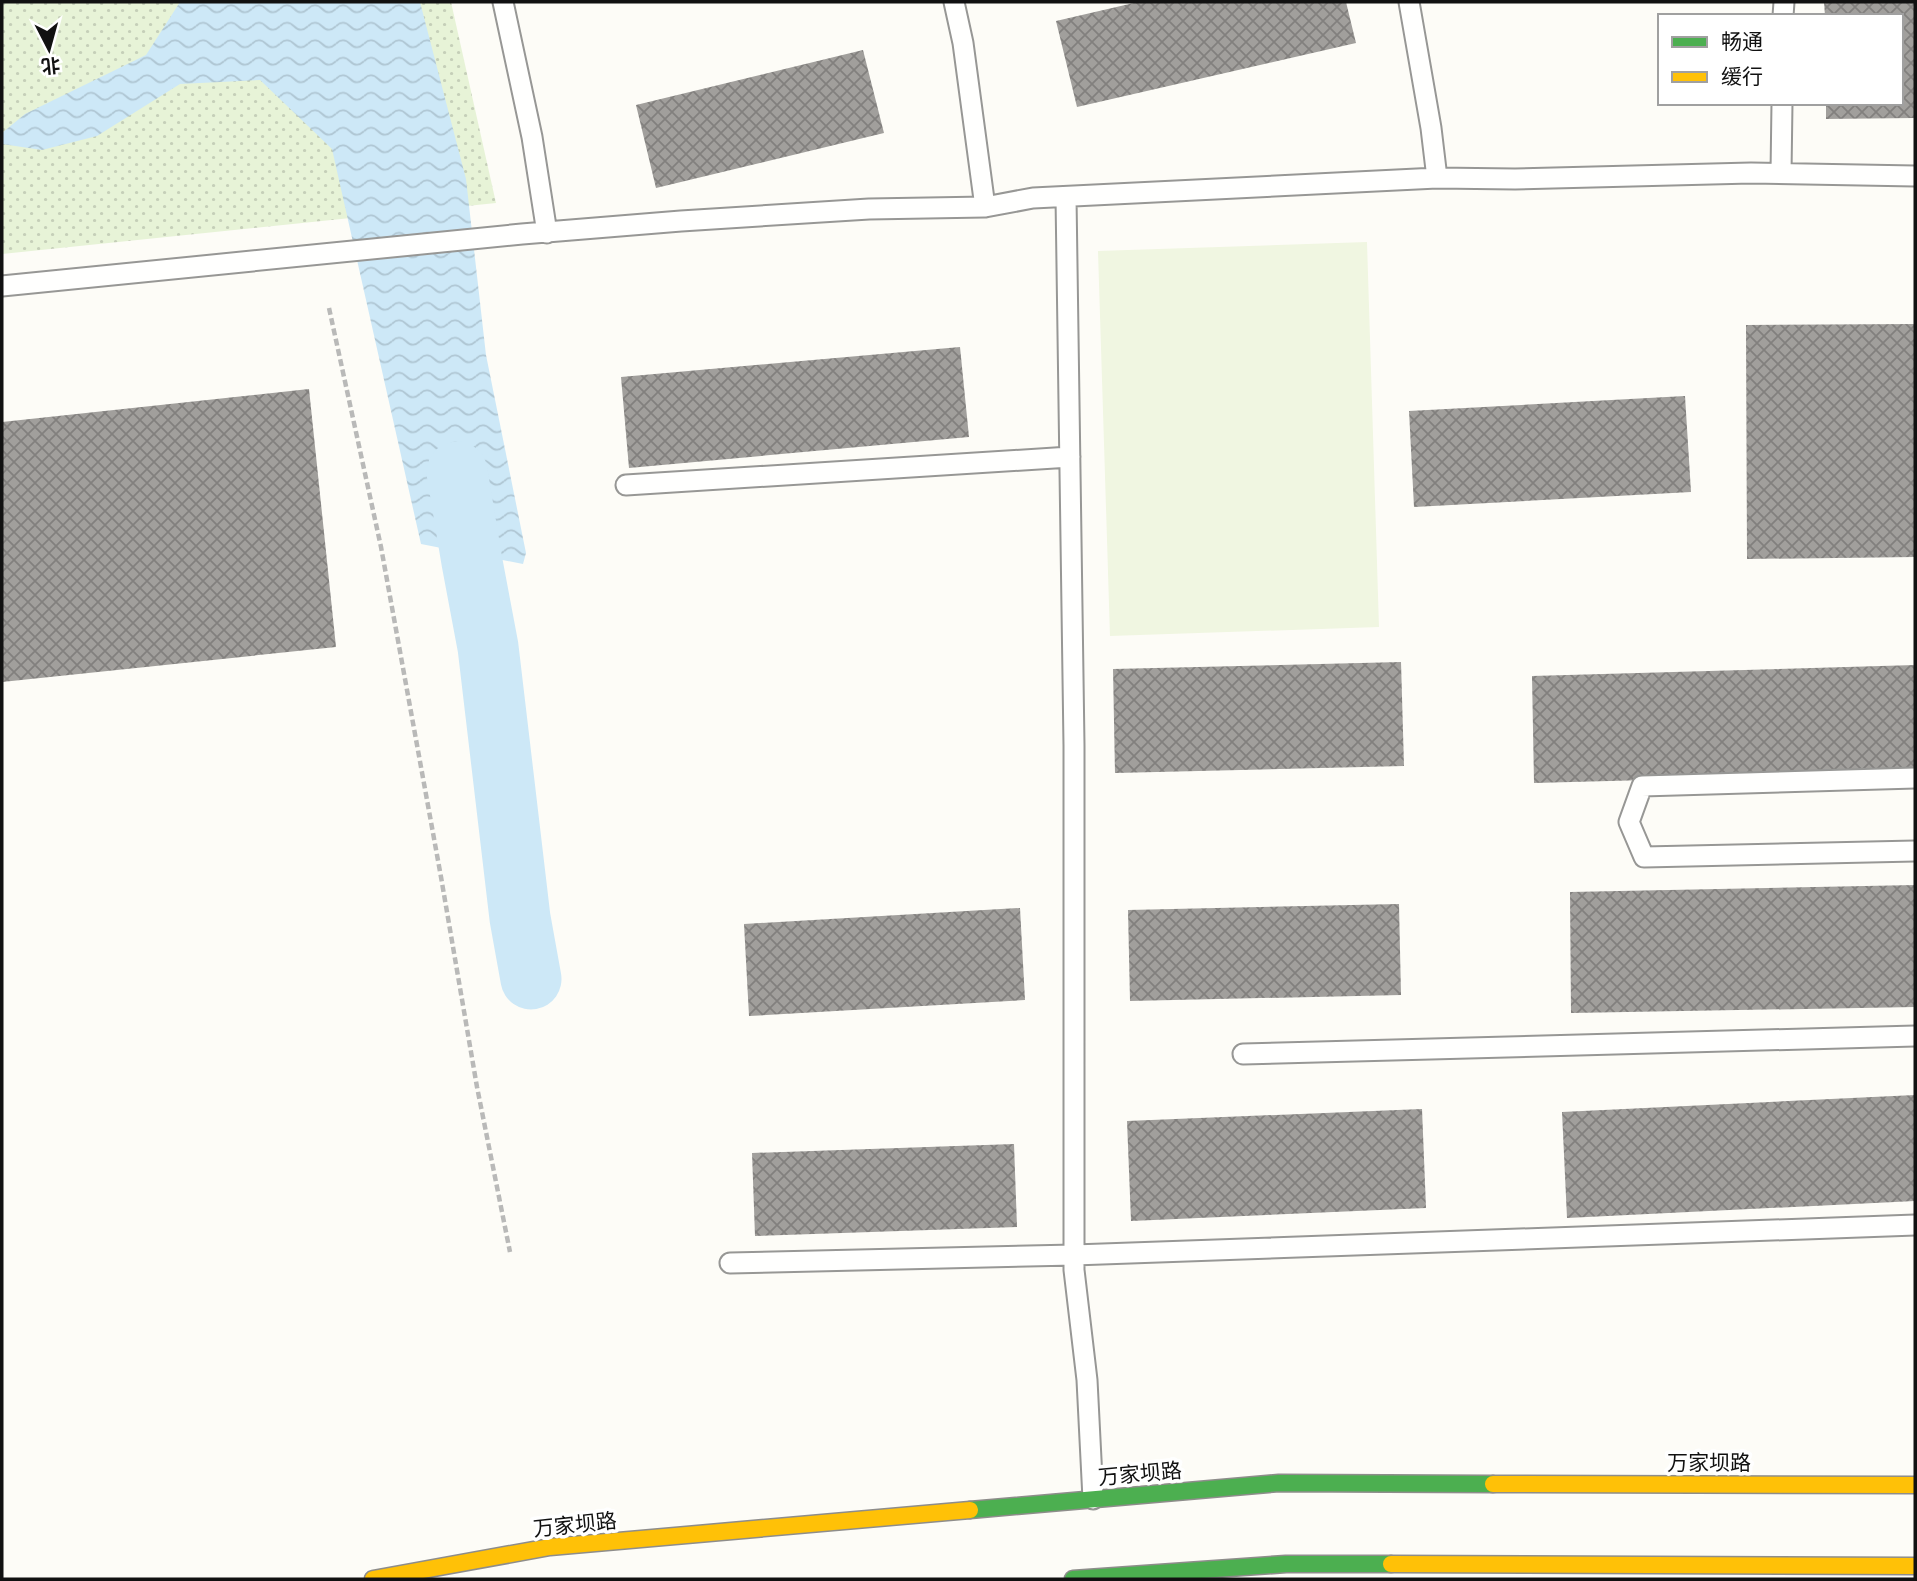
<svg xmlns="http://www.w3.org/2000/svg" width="1917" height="1581" viewBox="0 0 1917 1581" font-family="'Times New Roman','Noto Sans SC',serif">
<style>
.park{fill:url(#park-dots)}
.pitch{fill:#f0f6e1}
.water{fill:url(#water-waves)}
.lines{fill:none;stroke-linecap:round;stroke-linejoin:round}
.river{stroke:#cde8f7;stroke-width:61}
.building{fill:url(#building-cross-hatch)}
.lane-casing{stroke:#979795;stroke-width:23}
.fast-casing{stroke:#8e8d8b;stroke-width:19}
.slow-casing{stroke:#8e8d8b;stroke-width:19}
.path{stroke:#b9b9b8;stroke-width:4.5;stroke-dasharray:7 3.5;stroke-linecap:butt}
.lane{stroke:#fffffe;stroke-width:19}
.fast{stroke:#4caf50;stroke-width:16}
.slow{stroke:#ffc107;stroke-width:16}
.labels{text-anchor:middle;stroke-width:7;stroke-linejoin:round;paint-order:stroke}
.street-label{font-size:21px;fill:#111;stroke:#fff}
</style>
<defs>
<pattern id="park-dots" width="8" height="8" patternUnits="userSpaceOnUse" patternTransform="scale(1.75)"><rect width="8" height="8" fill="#e7f3d7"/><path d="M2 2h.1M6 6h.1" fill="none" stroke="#c5cfb8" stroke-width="1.8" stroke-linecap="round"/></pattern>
<pattern id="water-waves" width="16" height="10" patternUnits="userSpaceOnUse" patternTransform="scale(1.75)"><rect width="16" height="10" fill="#cde8f7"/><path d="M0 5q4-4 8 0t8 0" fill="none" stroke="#afc6d3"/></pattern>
<pattern id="building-cross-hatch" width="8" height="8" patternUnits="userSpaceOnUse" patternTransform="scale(1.75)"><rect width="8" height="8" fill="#a19f9c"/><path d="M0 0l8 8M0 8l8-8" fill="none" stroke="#82807e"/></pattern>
</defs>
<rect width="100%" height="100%" fill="#fdfcf7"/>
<path class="park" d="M2,2H451L496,203L2,254Z"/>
<path class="pitch" d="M1367,242L1379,627L1110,636L1098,251Z"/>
<path class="water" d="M180,2H420L466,179L486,355L526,553L523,564L421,544L332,149L260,80L180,84L97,136L42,150L2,144V133L25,114L146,55Z"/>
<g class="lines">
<path class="river" d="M457,472L472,562L488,647L520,918L531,979"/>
</g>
<path class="building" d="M1138,2H1346L1356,43L1077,107L1056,21Z
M1824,2H1915V118L1826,119V103H1901V16H1825Z
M863,50L884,133L656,188L636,105Z
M1915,324V557L1747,559L1746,325Z
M960,347L969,437L629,468L621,377Z
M309,389L336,647L2,682V422Z
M1685,396L1691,492L1414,507L1409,411Z
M1401,662L1404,766L1115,773L1113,669Z
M1915,665V773L1534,783L1532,676Z
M1915,885V1007L1571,1013L1570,892Z
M1399,904L1401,995L1130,1001L1128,910Z
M1020,908L1025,1000L749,1016L744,924Z
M1915,1095V1201L1567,1218L1562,1112Z
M1422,1109L1426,1208L1131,1221L1127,1121Z
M1014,1144L1017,1227L755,1236L752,1153Z"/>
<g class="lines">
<defs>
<path id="lane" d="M503,2L532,137L547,233
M954,2L963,43L985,207
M1409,2L1431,128L1437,178
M1783,16L1784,2
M1781,173L1782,103
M1066,197L1074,745V1270L1087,1380L1093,1499
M2,286L522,234L681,221L869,209L985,207L1033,198L1437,178L1515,179L1751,173L1915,176
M626,485L1070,457
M1915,778L1642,786L1629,822L1644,857L1915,851
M1243,1054L1915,1036
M730,1263L1074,1255L1915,1225"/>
<path id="fast" d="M970,1510L1279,1483L1493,1484
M1073,1579L1286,1564H1391"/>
<path id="slow" d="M1493,1484L1915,1485
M1391,1564L1915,1566
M373,1579L550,1547L970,1510"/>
</defs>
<use href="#lane" class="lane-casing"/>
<use href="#fast" class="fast-casing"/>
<use href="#slow" class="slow-casing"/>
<path class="path" d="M329,308L381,547L441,877L477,1087L510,1252"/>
<use href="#lane" class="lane"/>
<use href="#fast" class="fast"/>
<use href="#slow" class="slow"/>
</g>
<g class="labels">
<g class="street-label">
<text x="1709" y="1470">万家坝路</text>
<text transform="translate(1140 1474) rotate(-5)" y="7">万家坝路</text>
<text transform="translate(575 1525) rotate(-6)" y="7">万家坝路</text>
</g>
</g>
<rect width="1917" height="1581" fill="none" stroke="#111111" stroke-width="7"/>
<rect x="1658" y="14" width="245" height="91" fill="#ffffff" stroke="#a0a0a0" stroke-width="2"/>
<rect x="1672" y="37" width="35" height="10" fill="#4caf50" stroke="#a0a0a0" stroke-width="2"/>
<text x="1721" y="49" font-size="21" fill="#111111">畅通</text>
<rect x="1672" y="72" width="35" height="10" fill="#ffc107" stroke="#a0a0a0" stroke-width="2"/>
<text x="1721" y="84" font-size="21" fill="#111111">缓行</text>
<g transform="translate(49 49) rotate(174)" stroke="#ffffff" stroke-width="5" paint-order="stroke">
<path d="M0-5L12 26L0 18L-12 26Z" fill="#111111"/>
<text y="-10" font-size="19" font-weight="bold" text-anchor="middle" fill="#111111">北</text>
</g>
</svg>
